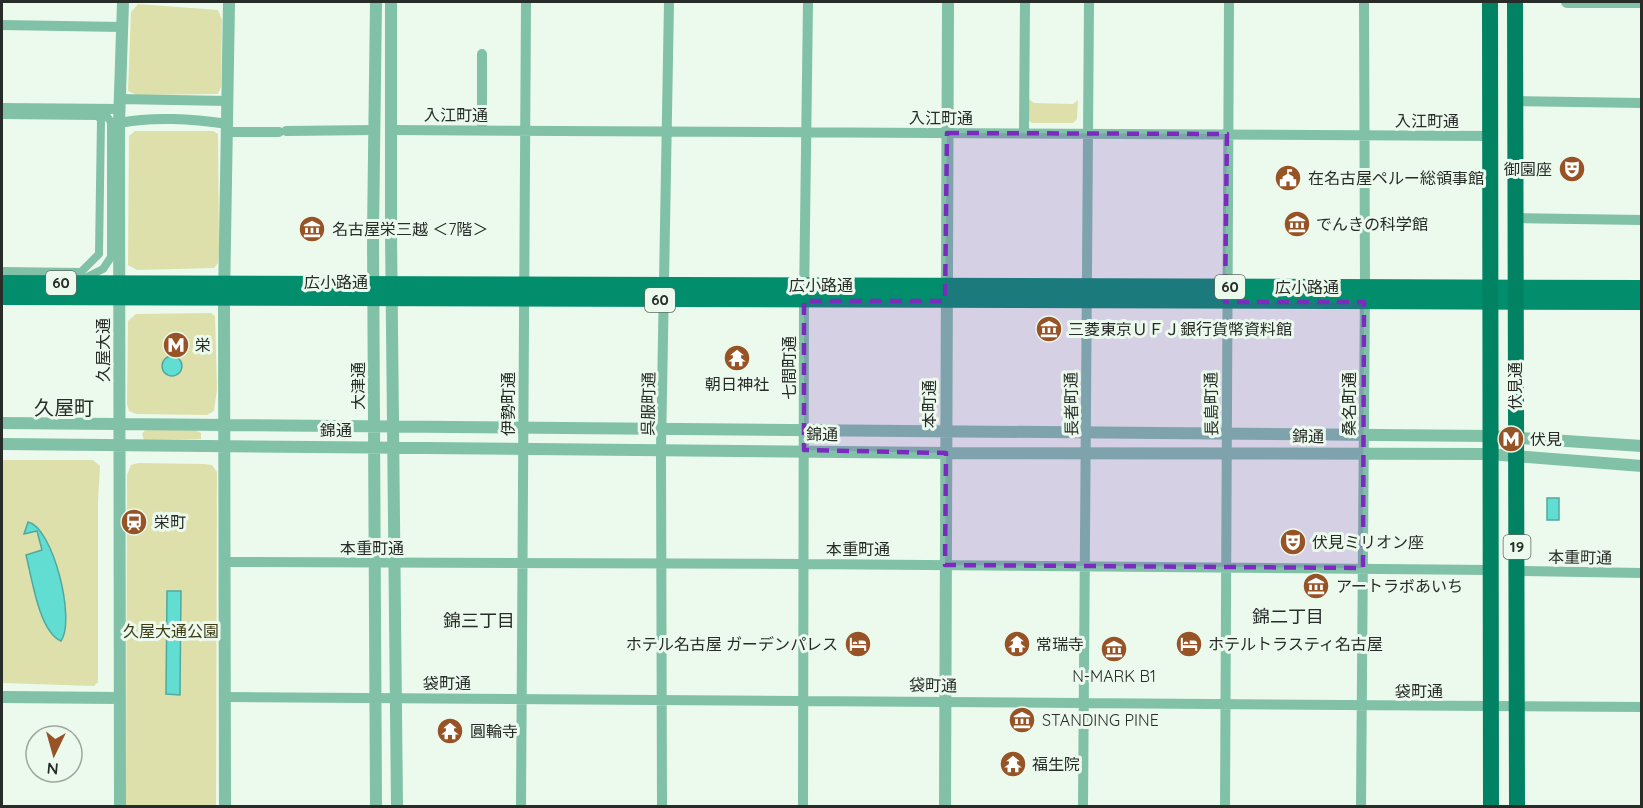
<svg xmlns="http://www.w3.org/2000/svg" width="1643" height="808" viewBox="0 0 1643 808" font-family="Quicksand,'Noto Sans JP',sans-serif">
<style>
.green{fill:#dee0ac}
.water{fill:#62ddd2;stroke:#50a89f;stroke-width:1.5}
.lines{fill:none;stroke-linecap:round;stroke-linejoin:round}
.pedestrian{stroke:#80c1a8;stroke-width:8}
.minor{stroke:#80c1a8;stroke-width:10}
.tertiary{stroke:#80c1a8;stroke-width:12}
.primary{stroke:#028e6c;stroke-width:16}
.trunk{stroke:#018263;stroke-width:16}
.marked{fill:#7b2cbf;fill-opacity:0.2;stroke:#7b2cbf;stroke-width:4.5;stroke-dasharray:12 8;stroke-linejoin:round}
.labels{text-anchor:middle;stroke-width:6;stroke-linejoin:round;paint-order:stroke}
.shield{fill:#ecf9ed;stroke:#626a63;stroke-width:1.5}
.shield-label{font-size:15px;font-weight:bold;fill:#272c28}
.street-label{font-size:16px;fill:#272c28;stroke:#ecf9ed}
.poi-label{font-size:16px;fill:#272c28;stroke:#ecf9ed;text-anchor:start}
.park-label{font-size:16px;fill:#3c3c17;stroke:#ecf9ed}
.neighbourhood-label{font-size:18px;fill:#272c28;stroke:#ecf9ed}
.quarter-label{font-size:20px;fill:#272c28;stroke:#ecf9ed}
</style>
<rect width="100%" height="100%" fill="#ecf9ed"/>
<path class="green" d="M138,4L218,10L222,20L221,87L218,94L137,95L128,91L131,12Z
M1029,99L1034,103L1073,104L1078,100L1077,119L1073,123H1032L1028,120Z
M135,131H213L218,134L219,249L218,263L214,268L137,270L128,265L129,136Z
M136,314L211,313L215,316L217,389L214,411L207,415L136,414L129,411L127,404L128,321Z
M145,430H195L201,433V439L144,440L142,434Z
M2,460H93L100,466L98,502V682L94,686L2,683Z
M138,463L204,464L212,465L217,472L216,806H126L127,475L131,465Z"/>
<path class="water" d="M162 366a10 10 0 1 1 20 0a10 10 0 1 1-20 0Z
M1547,498H1559V520H1547Z
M28,522C53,527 76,620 61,641C39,632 32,578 26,555L42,550L37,531L24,534Z
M167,591H181L180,695L166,694Z"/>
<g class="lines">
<path class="pedestrian" d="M2,115L97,116L101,119L99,254L81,272L2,271
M87,277L103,269L111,257V122L106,115L97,113"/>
<path class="minor" d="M2,25L122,27
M482,54V131
M119,99L228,101
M1516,101L1642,103
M2,108L119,109
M119,123C155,116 192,119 228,124
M392,130L1491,136
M286,131L375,130
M228,132H279
M1024,133L1025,2
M1516,218L1642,220
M225,562L804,564L1490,570
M1517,571L1642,573
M224,697L1642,707
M521,806L526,2
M662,806L661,449L669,2
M803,806L804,301L808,2
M1083,806L1089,2
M1225,806L1229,2
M1361,806L1365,287L1364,2"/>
<path class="tertiary" d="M391,2V233L397,806
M1567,2H1642
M2,423L1490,436L1642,446
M2,444L946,453L1489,454L1642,466
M2,697L120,698
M120,806L119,123L123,2
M225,806L224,299L229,2
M376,806L373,233L376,2
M945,806L948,2"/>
<path class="primary" d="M2,283L1642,288
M2,297L1642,302"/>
<path class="trunk" d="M1490,2L1491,806
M1515,2L1517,806"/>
</g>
<path class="marked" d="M947,133L1227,134L1225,302H1364L1363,568L945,565L946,453L804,450V301H945Z"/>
<defs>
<symbol id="theatre-disc" viewBox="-11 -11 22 22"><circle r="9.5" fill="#975326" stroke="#ecf9ed"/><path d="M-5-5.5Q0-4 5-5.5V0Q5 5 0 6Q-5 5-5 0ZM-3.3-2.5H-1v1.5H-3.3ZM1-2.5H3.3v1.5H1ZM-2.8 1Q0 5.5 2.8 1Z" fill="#fff"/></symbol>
<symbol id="civic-disc" viewBox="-11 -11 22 22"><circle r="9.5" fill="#975326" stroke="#ecf9ed"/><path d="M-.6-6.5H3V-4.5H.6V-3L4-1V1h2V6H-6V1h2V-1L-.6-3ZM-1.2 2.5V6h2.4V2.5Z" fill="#fff"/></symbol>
<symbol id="museum-disc" viewBox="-11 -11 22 22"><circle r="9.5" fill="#975326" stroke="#ecf9ed"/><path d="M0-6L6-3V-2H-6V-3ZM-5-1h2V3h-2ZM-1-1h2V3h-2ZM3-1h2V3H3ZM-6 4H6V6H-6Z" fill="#fff"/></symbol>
<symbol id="metro-disc" viewBox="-11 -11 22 22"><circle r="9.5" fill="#975326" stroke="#ecf9ed"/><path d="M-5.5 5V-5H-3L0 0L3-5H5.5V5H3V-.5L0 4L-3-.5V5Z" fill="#fff"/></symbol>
<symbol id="temple-disc" viewBox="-11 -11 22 22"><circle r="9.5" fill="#975326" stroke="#ecf9ed"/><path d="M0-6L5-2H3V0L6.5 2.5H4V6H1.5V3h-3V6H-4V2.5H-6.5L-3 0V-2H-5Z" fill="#fff"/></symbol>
<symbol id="station-disc" viewBox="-11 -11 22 22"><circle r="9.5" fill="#975326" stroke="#ecf9ed"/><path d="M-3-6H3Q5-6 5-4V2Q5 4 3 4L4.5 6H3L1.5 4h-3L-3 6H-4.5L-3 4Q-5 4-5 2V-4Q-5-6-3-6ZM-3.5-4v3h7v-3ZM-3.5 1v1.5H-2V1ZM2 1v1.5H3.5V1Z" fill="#fff"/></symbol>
<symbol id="hotel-disc" viewBox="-11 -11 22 22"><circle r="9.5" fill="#975326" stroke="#ecf9ed"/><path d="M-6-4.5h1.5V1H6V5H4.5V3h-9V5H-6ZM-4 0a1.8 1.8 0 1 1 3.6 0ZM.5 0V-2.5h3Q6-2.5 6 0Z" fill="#fff"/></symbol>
</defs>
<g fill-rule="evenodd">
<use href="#theatre-disc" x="1557" y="154" width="30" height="30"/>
<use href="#civic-disc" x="1273" y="163" width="30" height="30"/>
<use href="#museum-disc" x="1282" y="209" width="30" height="30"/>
<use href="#museum-disc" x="297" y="214" width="30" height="30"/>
<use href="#museum-disc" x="1034" y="314" width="30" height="30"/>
<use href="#metro-disc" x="161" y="330" width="30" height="30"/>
<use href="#temple-disc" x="722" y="343" width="30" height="30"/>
<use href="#metro-disc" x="1496" y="424" width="30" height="30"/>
<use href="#station-disc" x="119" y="507" width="30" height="30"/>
<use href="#theatre-disc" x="1278" y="527" width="30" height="30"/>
<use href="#museum-disc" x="1301" y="571" width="30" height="30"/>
<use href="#hotel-disc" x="843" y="629" width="30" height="30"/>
<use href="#temple-disc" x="1002" y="629" width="30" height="30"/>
<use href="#hotel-disc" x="1174" y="629" width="30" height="30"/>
<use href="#museum-disc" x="1099" y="634" width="30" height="30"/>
<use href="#museum-disc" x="1007" y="705" width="30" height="30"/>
<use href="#temple-disc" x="435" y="716" width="30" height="30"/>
<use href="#temple-disc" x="998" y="749" width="30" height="30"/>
</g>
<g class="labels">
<g class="shield">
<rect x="46" y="271" width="30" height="24" rx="4.5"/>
<rect x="1215" y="275" width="30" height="24" rx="4.5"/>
<rect x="645" y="288" width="30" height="24" rx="4.5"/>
<rect x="1503.5" y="535" width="27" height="24" rx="4.5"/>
</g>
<g class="shield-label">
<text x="61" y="288">60</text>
<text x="1230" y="292">60</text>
<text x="660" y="305">60</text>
<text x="1517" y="552">19</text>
</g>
<g class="street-label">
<text x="456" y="121">入江町通</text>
<text x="941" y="124">入江町通</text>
<text x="1427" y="127">入江町通</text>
<text x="336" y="288">広小路通</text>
<text x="821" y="291">広小路通</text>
<text x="1307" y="293">広小路通</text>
<text transform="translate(103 350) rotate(-90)" y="6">久屋大通</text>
<text transform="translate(789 368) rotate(-90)" y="6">七間町通</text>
<text transform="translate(358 386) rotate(-90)" y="6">大津通</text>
<text transform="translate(1515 386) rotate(-90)" y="6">伏見通</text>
<text transform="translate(508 404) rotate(-90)" y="6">伊勢町通</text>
<text transform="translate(648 404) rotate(-89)" y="6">呉服町通</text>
<text transform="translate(929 404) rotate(-90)" y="6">本町通</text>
<text transform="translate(1071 404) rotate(-91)" y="6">長者町通</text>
<text transform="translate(1211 404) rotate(-91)" y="6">長島町通</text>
<text transform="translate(1349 404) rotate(-90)" y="6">桑名町通</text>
<text x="336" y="436">錦通</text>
<text transform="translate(822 434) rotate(1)" y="6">錦通</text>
<text transform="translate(1308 436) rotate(1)" y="6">錦通</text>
<text x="372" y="554">本重町通</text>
<text x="858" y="555">本重町通</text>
<text transform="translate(1580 557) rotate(1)" y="6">本重町通</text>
<text x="447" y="689">袋町通</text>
<text transform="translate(933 685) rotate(1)" y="6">袋町通</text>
<text x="1419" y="697">袋町通</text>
</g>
<g class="poi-label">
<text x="1552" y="175" text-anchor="end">御園座</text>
<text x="1308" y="184">在名古屋ペルー総領事館</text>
<text x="1316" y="230">でんきの科学館</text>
<text x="332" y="235">名古屋栄三越 ＜7階＞</text>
<text x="1068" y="335">三菱東京ＵＦＪ銀行貨幣資料館</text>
<text x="195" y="351">栄</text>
<text x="737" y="390" text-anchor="middle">朝日神社</text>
<text x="1530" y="445">伏見</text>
<text x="154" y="528">栄町</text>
<text x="1312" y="548">伏見ミリオン座</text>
<text x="1336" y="592">アートラボあいち</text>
<text x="838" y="650" text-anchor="end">ホテル名古屋 ガーデンパレス</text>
<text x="1036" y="650">常瑞寺</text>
<text x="1208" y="650">ホテルトラスティ名古屋</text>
<text x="1114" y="682" text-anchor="middle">N-MARK B1</text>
<text x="1042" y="726">STANDING PINE</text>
<text x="470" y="737">圓輪寺</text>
<text x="1032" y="770">福生院</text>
</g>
<g class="park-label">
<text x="171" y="637">久屋大通公園</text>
</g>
<g class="neighbourhood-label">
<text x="1288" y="623">錦二丁目</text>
<text x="479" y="627">錦三丁目</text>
</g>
<g class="quarter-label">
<text x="64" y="415">久屋町</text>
</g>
</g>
<rect width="1643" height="808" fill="none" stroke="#272c28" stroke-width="6"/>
<g transform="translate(54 754) rotate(185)"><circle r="28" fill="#ecf9ed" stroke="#9da79e" stroke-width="1.5"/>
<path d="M0-4.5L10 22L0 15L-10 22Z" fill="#975326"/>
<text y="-9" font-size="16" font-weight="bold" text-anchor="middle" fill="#272c28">N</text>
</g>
</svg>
